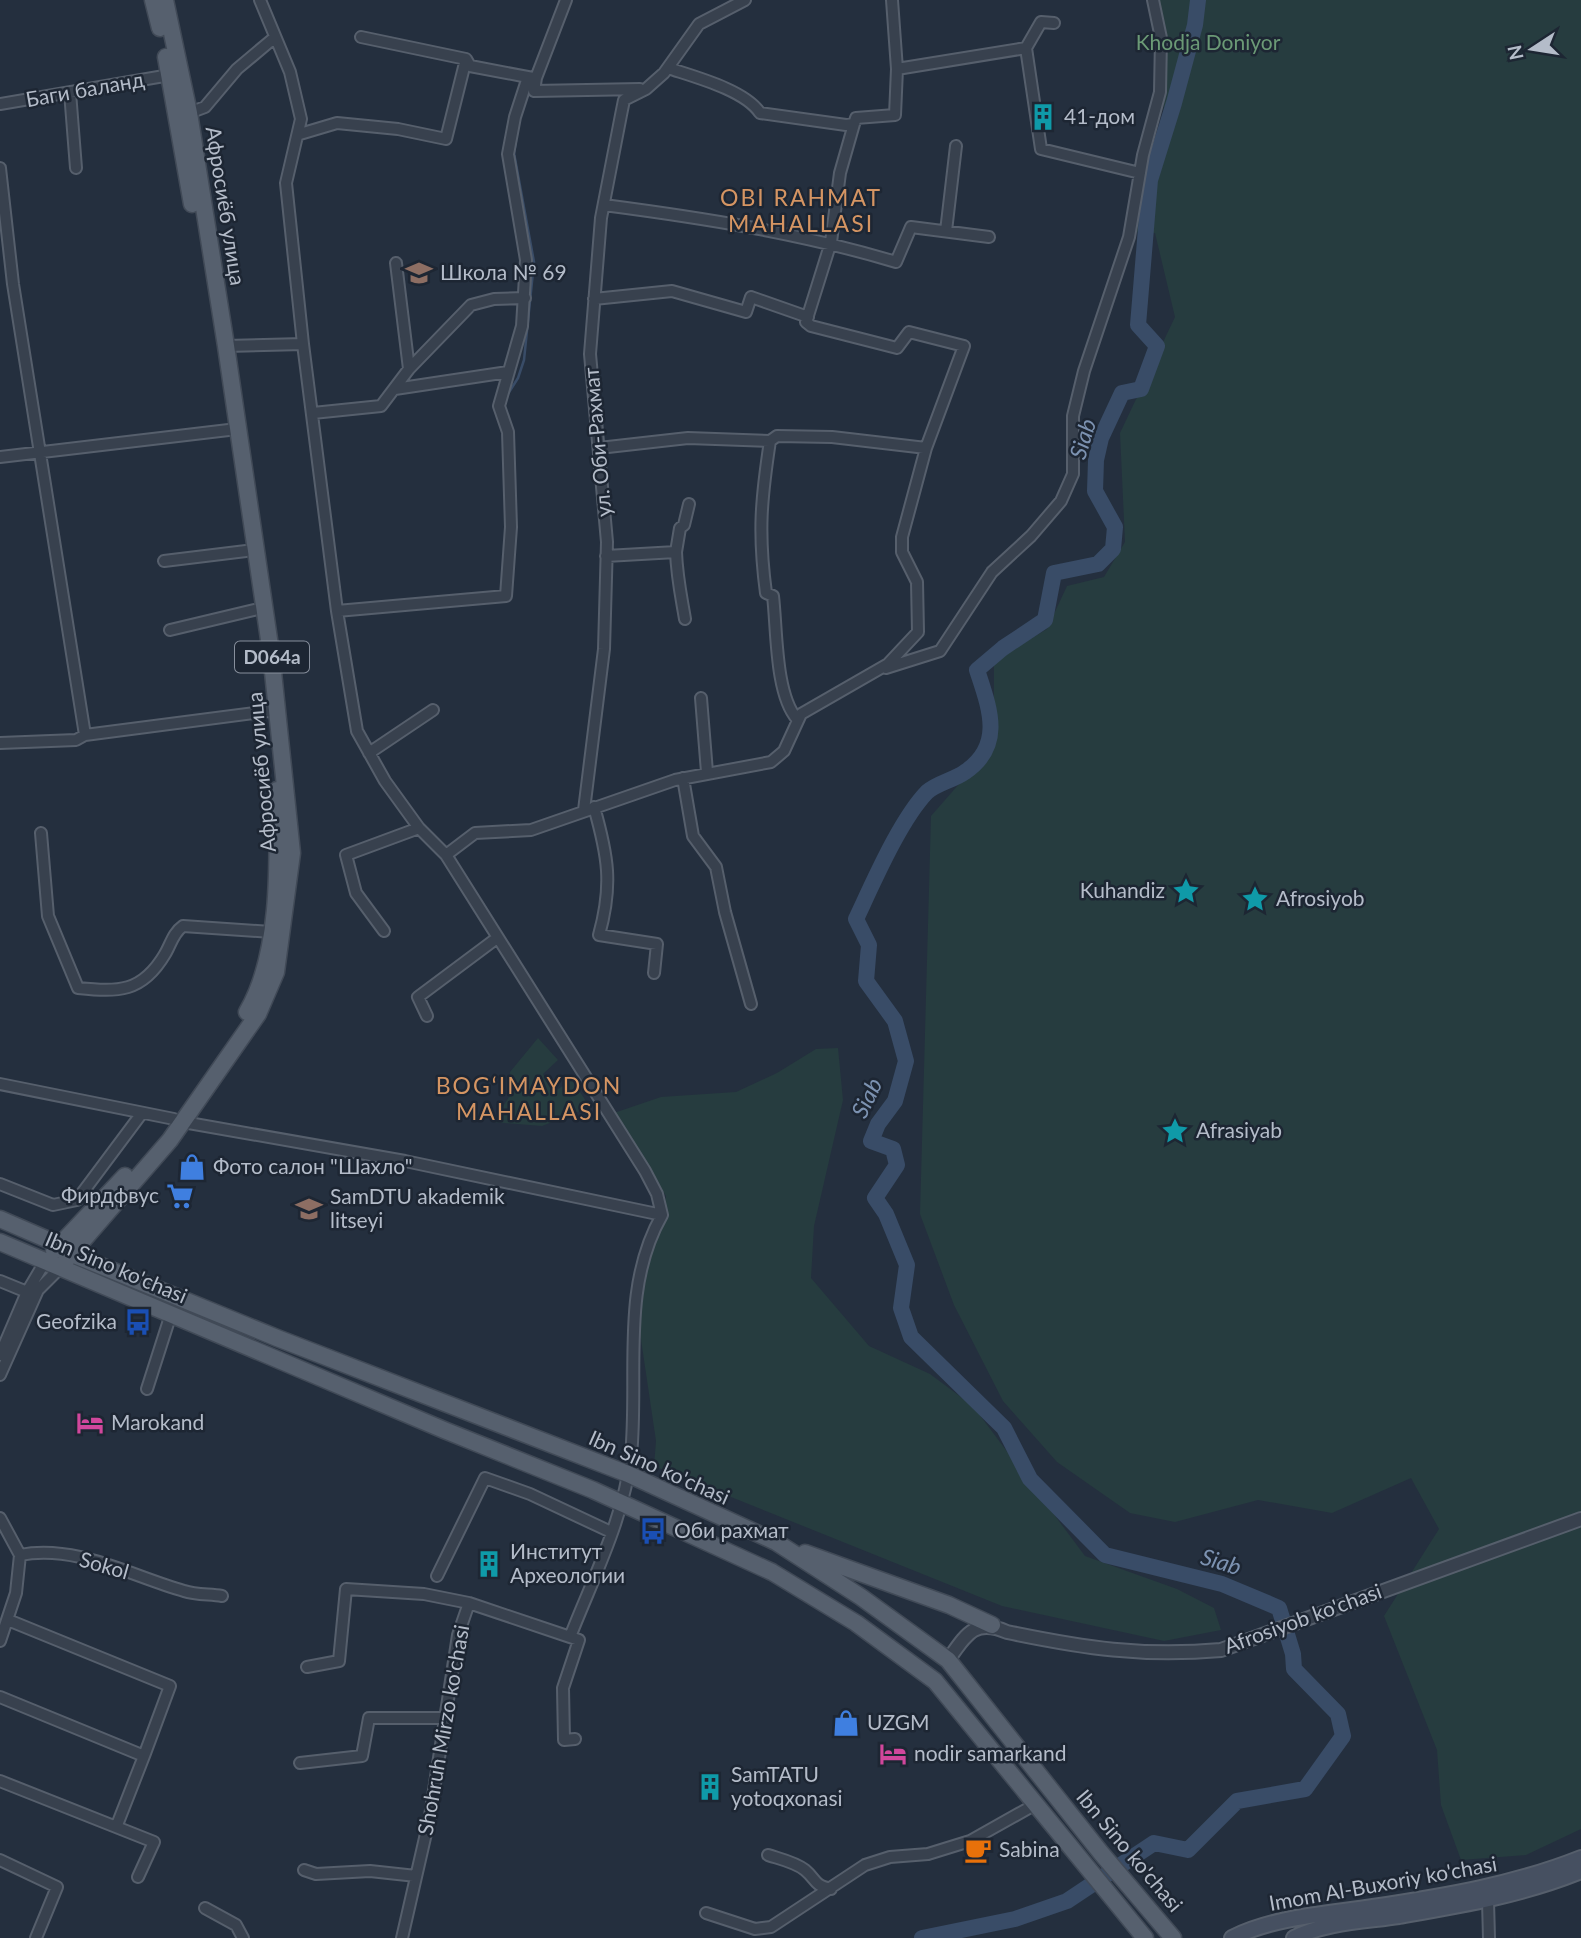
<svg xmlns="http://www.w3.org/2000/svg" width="1581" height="1938" viewBox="0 0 1581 1938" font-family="Lato,sans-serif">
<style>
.green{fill:#263c3f}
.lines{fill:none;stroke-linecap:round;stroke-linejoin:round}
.stream{stroke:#394c67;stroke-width:2.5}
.river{stroke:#394c67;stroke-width:16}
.minor-casing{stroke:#565f6c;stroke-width:14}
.tertiary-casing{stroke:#565f6c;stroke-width:16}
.secondary-casing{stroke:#565f6c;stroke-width:18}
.primary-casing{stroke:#414a57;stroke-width:19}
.minor{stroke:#38414e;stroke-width:10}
.tertiary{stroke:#38414e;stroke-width:12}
.secondary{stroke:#465061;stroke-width:14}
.primary{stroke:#56606e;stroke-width:16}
.labels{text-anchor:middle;stroke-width:5;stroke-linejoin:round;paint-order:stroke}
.shield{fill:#1d2633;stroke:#878f9c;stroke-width:2}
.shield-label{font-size:19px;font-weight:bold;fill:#b4bcc9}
.park-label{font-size:21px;fill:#6b9a76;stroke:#1d2633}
.street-label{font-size:21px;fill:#b4bcc9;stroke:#1d2633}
.poi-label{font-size:21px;fill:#b4bcc9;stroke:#1d2633;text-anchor:start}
.neighbourhood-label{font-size:23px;letter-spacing:2px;fill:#d59563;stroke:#1d2633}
.water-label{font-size:23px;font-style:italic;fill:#7c92b1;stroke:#1d2633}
</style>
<rect width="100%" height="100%" fill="#242f3e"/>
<path class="green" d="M1159,0H1581V1829L1526,1855L1461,1860L1441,1805L1437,1750L1384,1616L1439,1529L1411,1478L1332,1513L1258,1500L1175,1522L1130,1513L1057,1462L1003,1401L954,1305L920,1214L931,816L994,744V661L1047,629L1067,586L1104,577L1125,542L1120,433L1175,317L1155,233L1130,232L1163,126L1166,42Z
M538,1038L558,1060L543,1074L555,1091L572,1080L590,1107L542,1126L493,1122L511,1094L510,1072Z
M838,1048L843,1100L814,1226L811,1278L869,1346L930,1374L973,1406L1085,1556L1177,1589L1214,1608L1221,1630L1164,1641L1002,1606L654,1466L656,1441L635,1299L660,1230L666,1196L614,1113L661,1097L736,1092L777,1073L816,1049Z"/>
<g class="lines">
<path class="stream" d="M506,397L518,378L524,360L534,262L514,153L516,141"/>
<path class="river" d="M922,1938L1015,1919L1067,1901L1154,1843L1188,1850L1237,1801L1305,1789L1343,1736L1338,1714L1294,1669L1293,1654L1279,1608L1222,1584L1105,1555L1030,1479L1004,1428L911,1337L901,1308L907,1265L886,1214L875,1198L897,1165L893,1149L871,1141L878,1124L895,1101L906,1061L895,1021L866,981L869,945L856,919C873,883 900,820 927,792C937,783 954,780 965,772C1005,745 989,707 977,670L1003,648L1045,620L1054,573L1098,564L1113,549L1115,527L1095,491L1096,460L1101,438L1122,393L1141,389L1157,346L1138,325L1150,180L1174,103L1195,25L1198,0"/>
<defs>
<path id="minor" d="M260,0L290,72L301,119L286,183L303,344L337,611L357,731L385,781L419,828L446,855L645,1171L657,1194L662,1215C620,1288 639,1375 631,1455C624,1519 593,1578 570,1637L469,1603L458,1635L430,1816L402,1938
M566,0L536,78L534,91L640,89
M892,0L897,69
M361,37L466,59L470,66L533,78
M1026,48L1041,22L1054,23
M668,68C695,77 745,90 760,113L846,125L854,124L856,118L895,115L897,69L1026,48L1041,149L1140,173
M70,92L76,168
M0,104L170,75
M189,113L205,107L237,69L274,38
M300,134L337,123L398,129L446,139L466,59
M0,168L13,284L85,735
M604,205C703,218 800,233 896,262L911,227L989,237
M946,231L956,146
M396,263L409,369
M594,299L672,291L746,312L751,297L808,317
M226,346L303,344
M395,389L508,372
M313,413L381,406L409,369L471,305L494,299L525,298
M770,441C761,500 758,533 766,593L773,596C777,629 775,694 797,719
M599,448L688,438L770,441L777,436L832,437L926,448
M0,457L237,429
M676,552L680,528L684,525L689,504
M606,556L676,552C677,578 681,595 685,619
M164,561L246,551
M337,611L506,596L511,527L508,432L499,406L522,326L526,260L508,154L515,117L528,77
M170,630L254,610
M886,668L940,651L992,572L1031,536L1061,501L1073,474V416L1084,371L1129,237L1143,155L1160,92L1161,38L1153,0
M701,698L707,772
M0,743L76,740L85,735L269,711
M369,753L433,710
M683,778L693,836L716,867L725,912L751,1004
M594,807C608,856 613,885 599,935L657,944L654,973
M584,810L604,649L607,542L590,354L601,218L621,115L624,100L646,89L664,73L699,24L745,0
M41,833L48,916L78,988C118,992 142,993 165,954C171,944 173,933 183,926L271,932
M446,855L475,833L531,830L675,780L771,762L784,751L801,714L888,664L918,632L917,582L902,552V537L926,448L964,346L909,332L897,348L811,326L806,322L831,242L840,173L854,124
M384,931L356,893L346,855L419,828
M427,1016L418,997L497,938
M0,1084L174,1119
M183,1122L405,1161L662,1215
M0,1184L53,1205L77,1200L142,1113
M0,1281L27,1292
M0,1355L27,1292L46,1260
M0,1375L38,1290L61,1267
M147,1389L171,1314
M0,1518L20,1555L16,1593L0,1641
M20,1555C76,1544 131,1576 184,1591C196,1595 210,1594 222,1596
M437,1576L485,1478L530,1494L611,1532
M8,1620L170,1686L144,1756
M570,1637L579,1640L563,1688L564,1740L575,1739
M307,1667L339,1661L346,1589L424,1594L469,1603
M0,1697L144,1756L117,1825
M300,1763L362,1756L369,1718H444
M0,1781L154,1842L138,1877
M768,1855C780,1859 795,1862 805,1870C817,1880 813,1885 831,1889
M0,1860L57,1887L36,1938
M304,1870L316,1874L370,1871L416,1876
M1488,1901L1489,1938
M205,1908L236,1925L243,1938
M706,1913L755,1929L771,1927L865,1865L890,1857L928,1854L970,1841L1036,1804"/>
<path id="tertiary" d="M948,1660C966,1635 974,1618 1007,1632C1084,1648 1142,1657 1221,1650L1581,1519"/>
<path id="secondary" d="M1232,1938C1273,1917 1327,1914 1373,1907C1445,1896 1513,1885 1581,1858
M1294,1938C1325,1922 1365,1921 1399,1916C1462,1905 1522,1895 1581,1871"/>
<path id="primary" d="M153,0L160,28
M166,57L192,204
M247,1012C282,953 278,857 277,790
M0,1219L60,1245L72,1254L277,1338L628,1474L776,1542L861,1597L948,1660L1101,1853L1173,1938
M0,1242L444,1430L593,1490L772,1572L856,1623L935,1681L1145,1938
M54,1251L125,1176
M66,1260L170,1140L258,1014L276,972L292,853L271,653L226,346L189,113L165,0
M805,1553L949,1605L992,1625"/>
</defs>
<use href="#minor" class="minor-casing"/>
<use href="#tertiary" class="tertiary-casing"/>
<use href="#secondary" class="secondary-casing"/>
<use href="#primary" class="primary-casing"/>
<use href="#minor" class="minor"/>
<use href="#tertiary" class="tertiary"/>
<use href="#secondary" class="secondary"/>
<use href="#primary" class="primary"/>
</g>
<defs>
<symbol id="building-bare" viewBox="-9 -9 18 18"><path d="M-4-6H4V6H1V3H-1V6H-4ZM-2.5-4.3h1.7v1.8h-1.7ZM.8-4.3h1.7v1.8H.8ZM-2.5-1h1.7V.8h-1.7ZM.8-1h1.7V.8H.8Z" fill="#0f9aa8" stroke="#1d2633" stroke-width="2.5" paint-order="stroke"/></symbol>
<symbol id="school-bare" viewBox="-9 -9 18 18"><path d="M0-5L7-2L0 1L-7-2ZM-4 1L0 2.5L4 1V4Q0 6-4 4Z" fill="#8d6e63" stroke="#1d2633" stroke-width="2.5" paint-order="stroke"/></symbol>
<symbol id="sight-bare" viewBox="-9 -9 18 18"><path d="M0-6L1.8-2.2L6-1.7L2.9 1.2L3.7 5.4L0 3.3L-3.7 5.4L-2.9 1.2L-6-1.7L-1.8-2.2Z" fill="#0f9aa8" stroke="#1d2633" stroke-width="2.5" paint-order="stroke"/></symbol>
<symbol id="shop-bare" viewBox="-9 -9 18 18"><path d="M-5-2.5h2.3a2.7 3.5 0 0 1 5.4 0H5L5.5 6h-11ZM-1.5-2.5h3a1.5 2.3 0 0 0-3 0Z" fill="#3f7fe0" stroke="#1d2633" stroke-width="2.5" paint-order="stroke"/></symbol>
<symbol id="supermarket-bare" viewBox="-9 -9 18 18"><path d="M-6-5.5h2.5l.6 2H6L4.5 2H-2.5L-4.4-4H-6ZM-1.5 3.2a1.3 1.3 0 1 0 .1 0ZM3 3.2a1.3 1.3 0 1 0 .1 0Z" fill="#3f7fe0" stroke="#1d2633" stroke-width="2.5" paint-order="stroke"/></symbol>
<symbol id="university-bare" viewBox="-9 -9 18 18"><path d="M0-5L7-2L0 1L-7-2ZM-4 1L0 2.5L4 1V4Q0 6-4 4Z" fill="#8d6e63" stroke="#1d2633" stroke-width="2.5" paint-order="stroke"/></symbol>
<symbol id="bus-bare" viewBox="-9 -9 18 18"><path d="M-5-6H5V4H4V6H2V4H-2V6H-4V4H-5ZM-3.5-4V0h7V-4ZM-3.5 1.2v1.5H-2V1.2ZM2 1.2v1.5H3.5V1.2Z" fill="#1a4fb4" stroke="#1d2633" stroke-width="2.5" paint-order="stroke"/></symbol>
<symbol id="hotel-bare" viewBox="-9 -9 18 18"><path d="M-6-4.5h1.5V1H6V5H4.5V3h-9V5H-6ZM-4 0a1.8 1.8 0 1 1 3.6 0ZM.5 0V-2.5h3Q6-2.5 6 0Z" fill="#d1479c" stroke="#1d2633" stroke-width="2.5" paint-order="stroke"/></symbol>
<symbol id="cafe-bare" viewBox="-9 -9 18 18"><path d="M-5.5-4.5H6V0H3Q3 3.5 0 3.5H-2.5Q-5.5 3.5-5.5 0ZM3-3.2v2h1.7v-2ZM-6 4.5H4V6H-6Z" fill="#e8710a" stroke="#1d2633" stroke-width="2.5" paint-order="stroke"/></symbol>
</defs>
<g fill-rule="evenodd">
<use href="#building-bare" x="1024" y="98" width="38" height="38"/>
<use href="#school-bare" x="400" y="254" width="38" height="38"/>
<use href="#sight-bare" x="1167" y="872" width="38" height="38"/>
<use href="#sight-bare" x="1236" y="880" width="38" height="38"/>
<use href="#sight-bare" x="1156" y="1112" width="38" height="38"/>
<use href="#shop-bare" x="173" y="1148" width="38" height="38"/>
<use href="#supermarket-bare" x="161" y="1177" width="38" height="38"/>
<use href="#university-bare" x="290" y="1190" width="38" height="38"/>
<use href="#bus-bare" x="119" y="1303" width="38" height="38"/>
<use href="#hotel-bare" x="71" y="1404" width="38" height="38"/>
<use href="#bus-bare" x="634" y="1512" width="38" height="38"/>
<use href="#building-bare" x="470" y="1545" width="38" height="38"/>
<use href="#shop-bare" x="827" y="1704" width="38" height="38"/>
<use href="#hotel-bare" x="874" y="1735" width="38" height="38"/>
<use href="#building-bare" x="691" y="1768" width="38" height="38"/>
<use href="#cafe-bare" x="959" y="1831" width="38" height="38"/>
</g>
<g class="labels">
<rect class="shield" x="235" y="641.5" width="74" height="31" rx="5"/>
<g class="shield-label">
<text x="272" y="664">D064a</text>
</g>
<g class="park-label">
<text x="1208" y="50">Khodja Doniyor</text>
</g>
<g class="street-label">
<text transform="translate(85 90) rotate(-10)" y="7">Баги баланд</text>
<text transform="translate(225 206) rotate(81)" y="7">Афросиёб улица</text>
<text transform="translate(598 442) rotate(-95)" y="7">ул. Оби-Рахмат</text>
<text transform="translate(262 772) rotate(-95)" y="7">Афросиёб улица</text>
<text transform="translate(116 1268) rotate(23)" y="7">Ibn Sino ko'chasi</text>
<text transform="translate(659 1468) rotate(24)" y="7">Ibn Sino ko'chasi</text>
<text transform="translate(104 1566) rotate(16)" y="7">Sokol</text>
<text transform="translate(1303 1619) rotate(-20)" y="7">Afrosiyob ko'chasi</text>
<text transform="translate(444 1730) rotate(-80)" y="7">Shohruh Mirzo ko'chasi</text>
<text transform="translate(1129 1851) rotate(50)" y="7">Ibn Sino ko'chasi</text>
<text transform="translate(1383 1884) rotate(-10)" y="7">Imom Al-Buxoriy ko'chasi</text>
</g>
<g class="poi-label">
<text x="1064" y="124">41-дом</text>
<text x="440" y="280">Школа № 69</text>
<text x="1165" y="898" text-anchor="end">Kuhandiz</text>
<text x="1276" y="906">Afrosiyob</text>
<text x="1196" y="1138">Afrasiyab</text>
<text x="213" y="1174">Фото салон "Шахло"</text>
<text x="159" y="1203" text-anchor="end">Фирдфвус</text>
<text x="330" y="1204">SamDTU akademik<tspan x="330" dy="24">litseyi</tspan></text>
<text x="117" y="1329" text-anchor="end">Geofzika</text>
<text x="111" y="1430">Marokand</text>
<text x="674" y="1538">Оби рахмат</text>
<text x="510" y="1559">Институт<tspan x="510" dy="24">Археологии</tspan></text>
<text x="867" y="1730">UZGM</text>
<text x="914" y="1761">nodir samarkand</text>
<text x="731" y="1782">SamTATU<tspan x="731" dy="24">yotoqxonasi</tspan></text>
<text x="999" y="1857">Sabina</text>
</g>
<g class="neighbourhood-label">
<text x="801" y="206">OBI RAHMAT<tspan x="801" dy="26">MAHALLASI</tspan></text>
<text x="529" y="1094">BOG‘IMAYDON<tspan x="529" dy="26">MAHALLASI</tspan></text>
</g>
<g class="water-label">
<text transform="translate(1083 439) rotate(-73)" y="8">Siab</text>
<text transform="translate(867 1098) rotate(-64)" y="8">Siab</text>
<text transform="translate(1221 1562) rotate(17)" y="8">Siab</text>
</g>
</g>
<g transform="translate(1532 49) rotate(258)" stroke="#1d2633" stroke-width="5" paint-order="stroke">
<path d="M0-5L12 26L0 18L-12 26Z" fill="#b4bcc9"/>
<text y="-10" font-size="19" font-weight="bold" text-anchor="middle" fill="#b4bcc9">N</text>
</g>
</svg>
